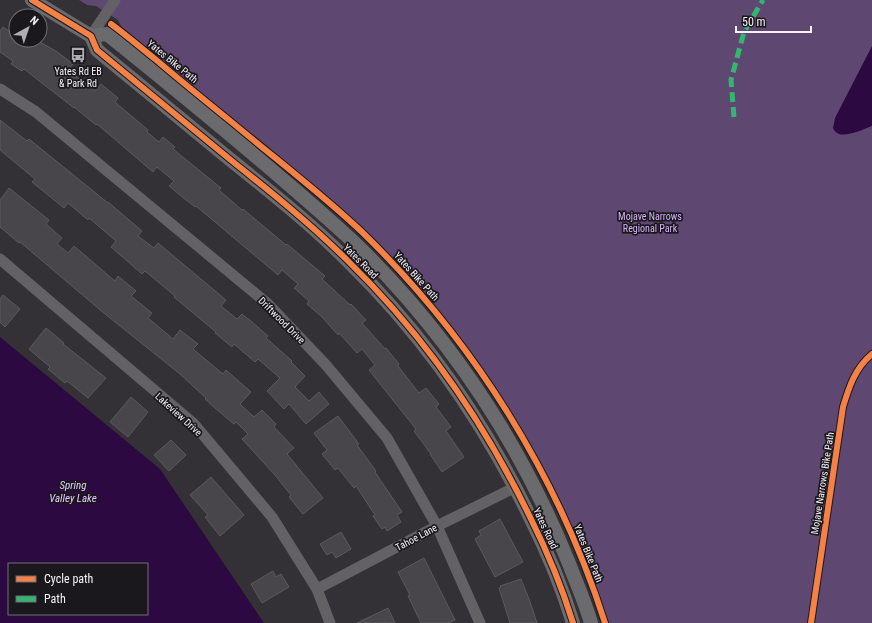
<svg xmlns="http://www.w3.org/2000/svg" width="872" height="623" viewBox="0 0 872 623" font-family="'Roboto Condensed',sans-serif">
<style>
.green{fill:#5e4871}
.water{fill:#2c0a41;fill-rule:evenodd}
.building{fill:#49464b;stroke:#5b595e}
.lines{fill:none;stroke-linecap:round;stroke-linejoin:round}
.minor{stroke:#636163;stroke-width:11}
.major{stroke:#6b6a6d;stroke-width:14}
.quiet{stroke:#33b770;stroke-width:5;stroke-dasharray:10 5;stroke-linecap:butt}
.cycleway-casing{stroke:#1a181c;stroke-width:8}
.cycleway{stroke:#f48246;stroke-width:6}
.labels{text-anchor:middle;stroke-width:3.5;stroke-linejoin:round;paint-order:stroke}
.street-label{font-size:10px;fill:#f4f1f8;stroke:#1a181c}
.poi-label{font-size:10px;fill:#f4f1f8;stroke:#1a181c}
.park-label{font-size:10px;fill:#d9b2fb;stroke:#1a181c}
.water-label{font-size:11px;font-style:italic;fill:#e4c8ff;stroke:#1a181c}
</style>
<rect width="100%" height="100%" fill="#333036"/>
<path class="green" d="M79,0H872V623H607C571,510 515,405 440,313C430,301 420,288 410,277C365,228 314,187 264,145C216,105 169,66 121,26L118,20L96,6L87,5Z"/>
<path class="water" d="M872,46V126C864,129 845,138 837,133C835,132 834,130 833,128L835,118Z
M0,337L160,469L264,623H0ZM9,564H147V614H9Z"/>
<path class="building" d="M3,27L16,36V40H36L56,51L73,64L68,70L95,91L101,84L118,98L115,102L148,130L147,132L159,142L163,137L175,147L173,149L221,188L219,190L242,210L243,209L286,245L287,244L325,276L322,279L350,305L351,304L366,320L362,323L385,349L386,348L399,364L398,366L419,393L426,388L439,404L436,407L451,427L446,431L464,457L442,472L430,454H431L414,431L416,429L369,370L375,365L362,349L357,353L339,333L338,335L322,317L307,304L309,301L294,288L298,284L282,270L278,275L196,206L195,207L180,195L169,186L174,181L157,167L153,172L97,124L96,125L74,107V108L24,69L22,71L11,64L13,61L0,52V31Z
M0,120L27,141L29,139L108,203V202L142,231L138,236L154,248L158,243L226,300L221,306L237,319L242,314L252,322L268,336L266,338L292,361L291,362L305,376L295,387L309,401L319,392L329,404L306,424L289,404L284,409L267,391L280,378L258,359L255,362L234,344L232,347L215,333L216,332L174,297L175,296L145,271L142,274L111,247L116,241L89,218L88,220L68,203L64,208L32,182L35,179L0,150Z
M9,188L49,220L46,224L62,238L57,244L68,253L74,246L115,281L118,276L136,291L131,296L152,313L148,318L173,339L180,330L198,344L193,349L223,374L226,370L251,392L240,404L254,417L262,410L276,424L274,427L294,448L287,454L323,498L303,514L289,497L291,495L274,474L242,439L248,434L236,422L234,424L216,409L205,399L206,398L180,374L105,314L20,242L19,243L0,227V200Z
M3,295L20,309L5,327L0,322V299Z
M46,328L64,343L63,344L106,378L88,398L67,381L65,383L48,369L50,367L29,349Z
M131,397L148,412L128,437L110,422Z
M338,416L359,444L357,445L376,471L375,472L402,512L397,515L401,522L387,531L385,527L382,529L373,516L375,515L356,486L354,488L338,468L335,470L322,454L327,450L314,433Z
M171,440L186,455L169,471L154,455Z
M211,477L244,515L220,536L205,517L208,515L190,495Z
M500,519L523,562L495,577L475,539L481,535L479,531Z
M341,532L351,549L336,558L332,552L327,555L320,544Z
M424,558L455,620L449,623H421L408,596L410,595L398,572Z
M273,571L276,577L281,574L289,587L262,603L251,584Z
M521,579L529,599L537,623H510L499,588L501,587L500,586Z
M388,608L395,623H357Z"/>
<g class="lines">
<path class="minor" d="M91,36L115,0
M0,89L36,112L268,304L326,365L387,438L437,526L480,623
M0,259L194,424L272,517L317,589L330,623
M317,589L437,526L516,487"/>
<path class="major" d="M32,0L91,36L97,50C142,87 187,124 232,161C272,193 312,225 348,261C424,335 484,422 530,517C547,551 562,587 573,623
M91,36L107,34C163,79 218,124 273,171C303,197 334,223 363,251C452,340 521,445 568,561C576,582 585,602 591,623"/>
<path class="quiet" d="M734,117L731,80L744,32L763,0"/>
<defs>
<path id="cycleway" d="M32,0L91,36L97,50C142,87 187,124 232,161C272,193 312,225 348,261C424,335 484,422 530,517C547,551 562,587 573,623
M111,24C126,35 140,47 155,59C181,81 208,103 234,124C277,160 322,194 362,232C473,340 558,475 605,623
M811,623L843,407C849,387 855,368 872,354"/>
</defs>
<use href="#cycleway" class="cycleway-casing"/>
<use href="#cycleway" class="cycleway"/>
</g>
<defs>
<symbol id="bus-bare" viewBox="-9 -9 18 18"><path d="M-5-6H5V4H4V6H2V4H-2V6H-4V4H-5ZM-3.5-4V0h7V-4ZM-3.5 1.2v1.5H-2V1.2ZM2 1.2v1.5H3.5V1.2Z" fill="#b0adb4" stroke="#1a181c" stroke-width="2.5" paint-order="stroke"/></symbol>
</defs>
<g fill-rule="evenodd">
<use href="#bus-bare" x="67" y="44" width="22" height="22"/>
</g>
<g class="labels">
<g class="street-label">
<text transform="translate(173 61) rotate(39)" y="4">Yates Bike Path</text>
<text transform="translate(361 261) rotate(45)" y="4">Yates Road</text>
<text transform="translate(417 276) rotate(48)" y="4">Yates Bike Path</text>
<text transform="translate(282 320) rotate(45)" y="4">Driftwood Drive</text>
<text transform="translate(179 414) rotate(42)" y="4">Lakeview Drive</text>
<text transform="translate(822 483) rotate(-81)" y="4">Mojave Narrows Bike Path</text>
<text transform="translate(546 528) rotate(65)" y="4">Yates Road</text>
<text transform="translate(416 537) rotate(-28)" y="4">Tahoe Lane</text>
<text transform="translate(589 553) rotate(68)" y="4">Yates Bike Path</text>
</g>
<g class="poi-label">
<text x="78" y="75">Yates Rd EB<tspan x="78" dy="12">&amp; Park Rd</tspan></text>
</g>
<g class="park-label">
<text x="650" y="220">Mojave Narrows<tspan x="650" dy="12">Regional Park</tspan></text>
</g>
<g class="water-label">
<text x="73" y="489">Spring<tspan x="73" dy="13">Valley Lake</tspan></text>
</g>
</g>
<rect x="8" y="563" width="140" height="52" fill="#1a181c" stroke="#716f74"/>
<rect x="16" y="576" width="20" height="6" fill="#f48246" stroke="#716f74"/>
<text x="44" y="583" font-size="12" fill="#f4f1f8">Cycle path</text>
<rect x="16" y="596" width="20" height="6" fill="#33b770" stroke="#716f74"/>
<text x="44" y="603" font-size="12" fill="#f4f1f8">Path</text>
<g transform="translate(28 28) rotate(40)"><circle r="19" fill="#1a181c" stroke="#716f74"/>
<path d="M0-3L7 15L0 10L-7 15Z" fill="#b0adb4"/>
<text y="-6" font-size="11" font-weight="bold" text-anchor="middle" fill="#f4f1f8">N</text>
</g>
<path d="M736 26v6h75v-6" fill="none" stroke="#f4f1f8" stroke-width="2"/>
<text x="742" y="26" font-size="12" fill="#f4f1f8" stroke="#1a181c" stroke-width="3" paint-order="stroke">50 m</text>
</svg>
